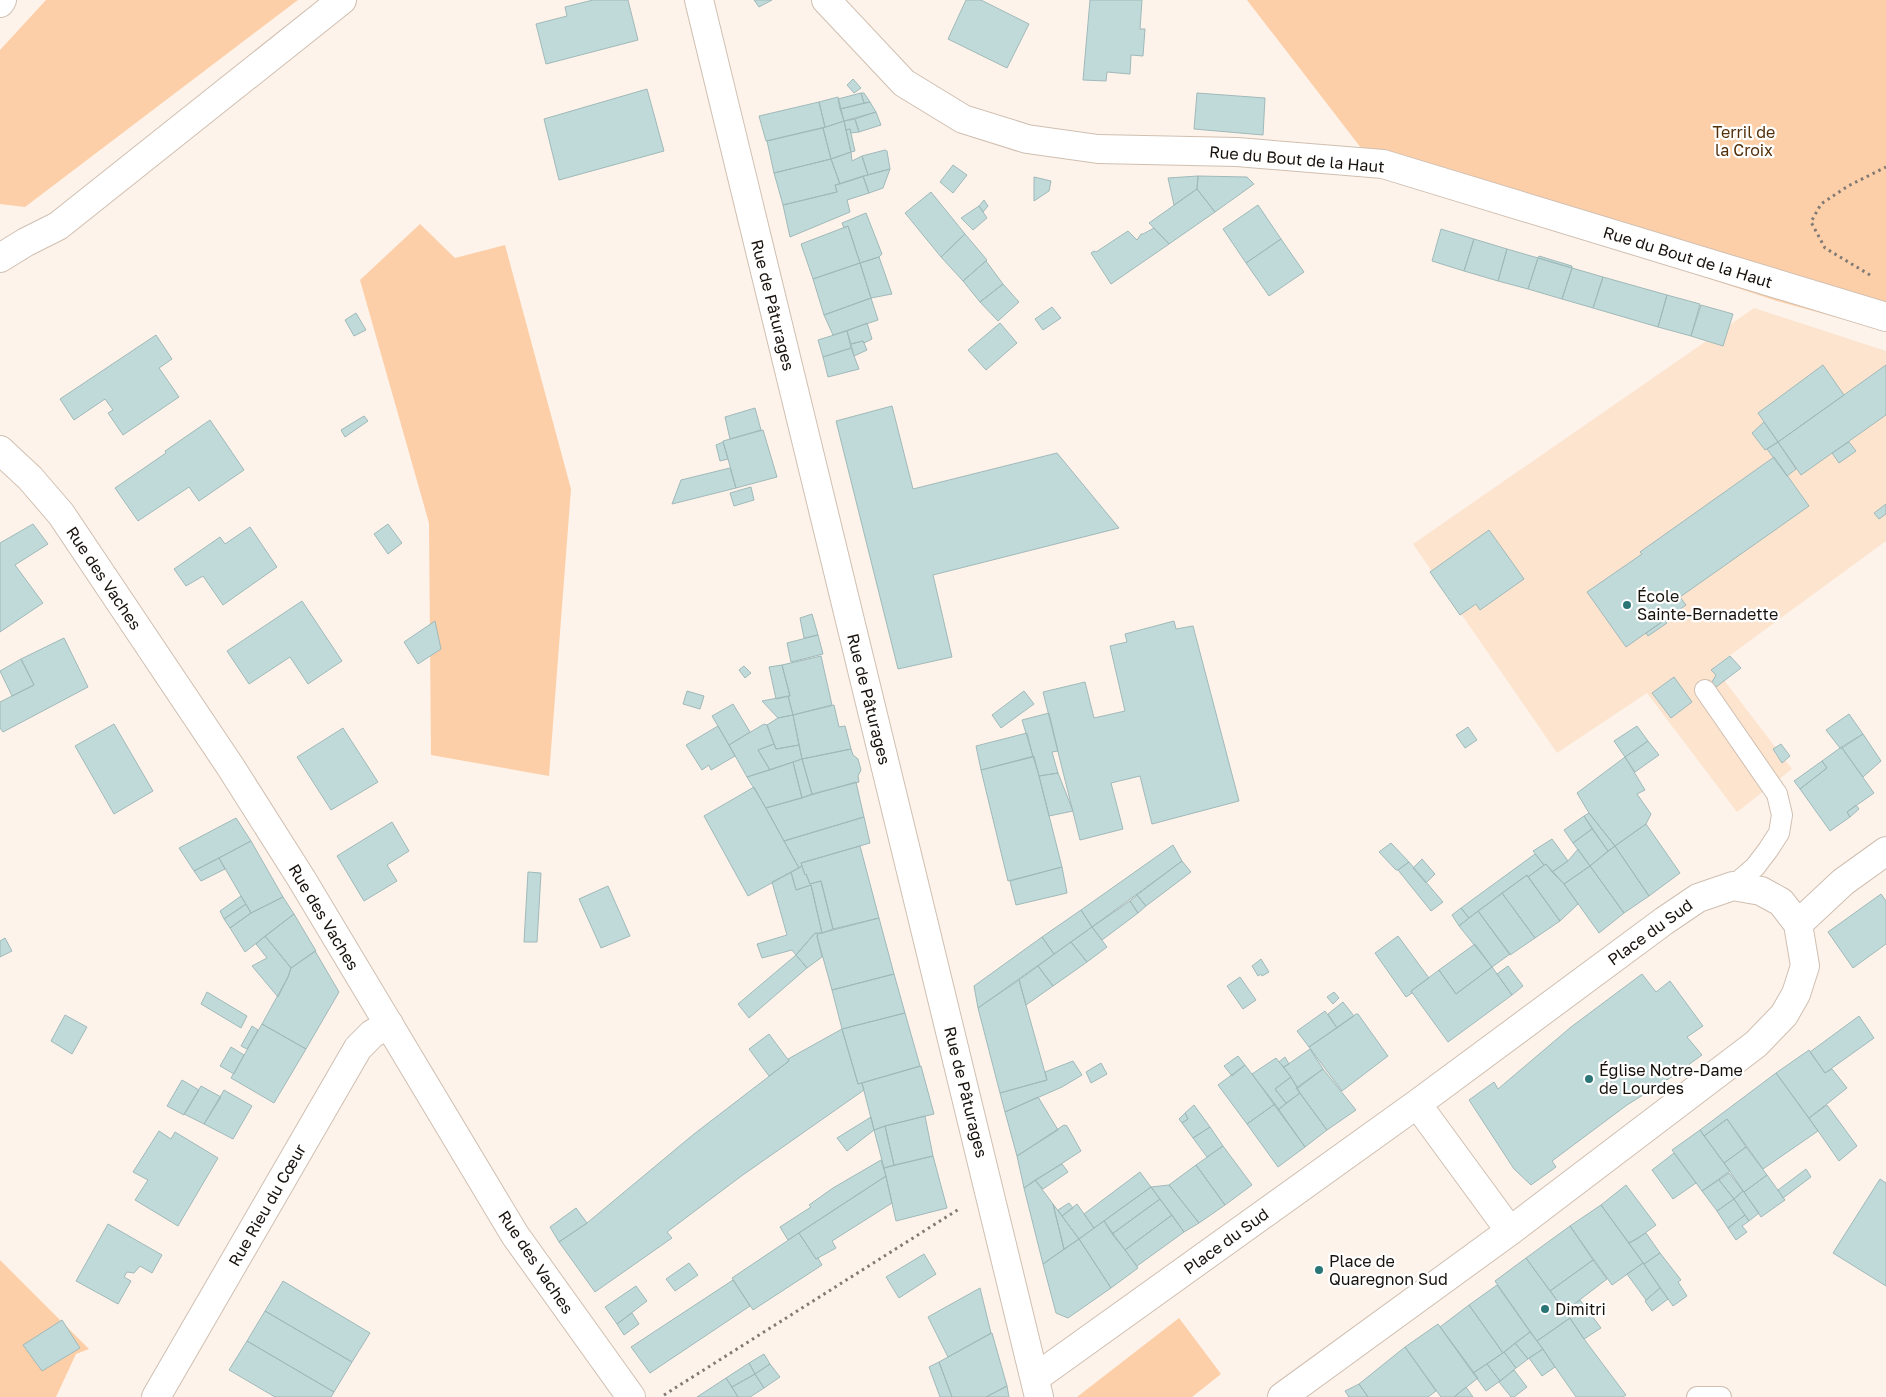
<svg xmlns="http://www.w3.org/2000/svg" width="1886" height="1397" viewBox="0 0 1886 1397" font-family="'Golos Text',sans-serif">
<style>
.built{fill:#fce4cf}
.green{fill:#fdcfa8}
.building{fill:#c0dada;stroke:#a0b9b9}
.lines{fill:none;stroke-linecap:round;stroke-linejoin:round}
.service-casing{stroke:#d0bfb1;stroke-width:22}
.minor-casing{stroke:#d0bfb1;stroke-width:30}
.tertiary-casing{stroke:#d0bfb1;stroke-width:30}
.trunk-casing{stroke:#d0bfb1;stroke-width:30}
.path{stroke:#817973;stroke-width:3;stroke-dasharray:2.5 4;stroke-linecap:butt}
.service{stroke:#fff;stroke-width:20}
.minor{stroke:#fff;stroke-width:28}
.tertiary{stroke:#fff;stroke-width:28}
.trunk{stroke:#fff;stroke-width:28}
.poi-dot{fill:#2a7575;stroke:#fff;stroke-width:2}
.labels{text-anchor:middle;stroke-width:4.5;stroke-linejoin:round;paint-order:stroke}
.park-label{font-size:16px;fill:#54300a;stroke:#fff}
.street-label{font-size:16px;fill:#18120d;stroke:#fff}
.poi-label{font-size:16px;fill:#18120d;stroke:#fff;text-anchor:start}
</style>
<rect width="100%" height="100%" fill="#fdf3ea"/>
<path class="built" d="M1754,308L1886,351V541L1714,667L1792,769L1737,812L1647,693L1557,753L1413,544Z"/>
<path class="green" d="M46,0H298L25,207L0,204V50Z
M1247,0H1886V331L1777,301L1378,170Z
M420,224L455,258L505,245L571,489L549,776L431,755L429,523L360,280Z
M0,1260L89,1349L76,1354L56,1397H0Z
M1179,1318L1221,1374L1192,1397H1077Z"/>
<path class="building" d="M593,0H628L638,40L546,64L536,24L567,16L565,7Z
M754,0H772L759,7Z
M966,0H981L1029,24L1007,68L948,39Z
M1090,0H1142L1140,29H1145L1143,56L1131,55L1130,74L1107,72L1106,81L1083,80Z
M853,79L861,88L854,93L847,85Z
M647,89L664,151L559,180L544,119Z
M861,93H864L870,102L864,103Z
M861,93L864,103L840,109L838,99Z
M1197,93L1265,98L1263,135L1194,129Z
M838,97L844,121L823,128L825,127L819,102Z
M819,102L825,127L766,141L759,116Z
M870,102L876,112L844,121L840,109Z
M876,112L881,125L859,132L855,119Z
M855,119L859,132L851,133L850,129L846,130L844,121Z
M844,121L851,152L831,159L823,128Z
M823,128L831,159L774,173L767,141Z
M850,129L855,151L851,152L846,130Z
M885,150L887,151L890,169L868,175L862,156Z
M851,152L852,161L862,156L868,175L840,184L831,159Z
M831,159L840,184L835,185L837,192L783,205L774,173Z
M953,165L967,175L953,193L940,182Z
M890,169L883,188L869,193L863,176Z
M863,176L869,193L847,200L850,212L790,237L783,205L837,192L835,185Z
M1198,176L1247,177L1254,184L1215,212L1197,189Z
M1198,176L1197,189L1174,205L1168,178Z
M1034,177L1051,181L1049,191L1034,201Z
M1197,189L1215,212L1169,244L1149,223Z
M931,192L965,234L941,257L905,213Z
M984,200L988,206L983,212L979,206Z
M1258,205L1281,239L1246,263L1223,229Z
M979,206L987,218L973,230L961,218Z
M866,213L882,254L879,257L860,263L848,226L844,228L842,223Z
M848,226L860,263L813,279L801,244Z
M1154,228L1169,244L1111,284L1091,253L1094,251L1096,252L1128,231L1137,240L1141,234H1143Z
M1441,229L1474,239L1464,271L1432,261Z
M965,234L987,260L963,281L941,257Z
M1281,239L1304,272L1269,296L1246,263Z
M1474,239L1507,249L1498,281L1464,271Z
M1507,249L1538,258L1528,289L1498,281Z
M1539,256L1572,266V268L1538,258Z
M879,257L892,294L871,298L860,263Z
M1538,258L1572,268L1562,299L1528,289Z
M986,261L1003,284L980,302L963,281Z
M860,263L871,298L824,315L813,279Z
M1572,268L1603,277L1593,308L1562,299Z
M1603,277L1667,295L1658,327L1593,308Z
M1003,284L1019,302L998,321L980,302Z
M1667,295L1700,304L1691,336L1658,327Z
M871,298L878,320L833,335L824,315Z
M1701,305L1733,314L1723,346L1691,336Z
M1052,307L1061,318L1043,330L1035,319Z
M356,313L366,330L354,336L345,320Z
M867,323L872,339L864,343L863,341L851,344L847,331Z
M1000,323L1017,343L986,370L968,350Z
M847,331L851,348L823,357L818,340Z
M156,335L172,359L159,368L179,397L123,435L108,413L113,410L105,399L74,420L60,399Z
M863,341L867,350L854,356L851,344Z
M851,348L859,369L828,377L823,357Z
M1823,365L1844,395L1778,442L1758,413Z
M1886,365V415L1801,475L1778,442Z
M892,406L913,489L1057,453L1119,528L933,575L952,657L898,669L836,421Z
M755,408L761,430L730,439L725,417Z
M364,416L368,421L345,437L341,430Z
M210,420L244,470L199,501L189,487L138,521L115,488L166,453L165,451Z
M1764,422L1778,442L1765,450L1752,433Z
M763,430L777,477L736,488L723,441Z
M723,442L728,459L720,461L716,445Z
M1778,442L1796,469L1787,476L1767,449Z
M1849,442L1856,451L1839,463L1832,453Z
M1774,457L1809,506L1680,597L1686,605L1626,647L1587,592L1642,554L1640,552Z
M730,468L736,488L672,504L681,480Z
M751,487L754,500L734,506L730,493Z
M1886,504V514L1879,519L1874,513Z
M33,524L48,544L15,565L43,603L0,632V543Z
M388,524L402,543L388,554L374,534Z
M250,527L277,567L223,605L203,576L186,586L174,569L220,537L225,544Z
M1489,530L1524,579L1480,610L1476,604L1460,615L1430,572Z
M302,601L342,661L308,684L290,657L249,684L227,651Z
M812,614L818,635L804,638L800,618Z
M1665,620L1667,623L1648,636L1646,633Z
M435,621L441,649L418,664L404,642Z
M1174,621L1176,629L1193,626L1239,801L1152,824L1140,776L1111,783L1123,829L1080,840L1043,692L1085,682L1094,718L1125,711L1110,646L1127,642L1125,634Z
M818,635L823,654L791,662L787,643Z
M64,638L88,687L3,732L0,728V702L34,685L21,659Z
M821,656L832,705L793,715L788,696H790L782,665Z
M1730,656L1741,668L1716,687L1712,682L1716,675L1711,670Z
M21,659L34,685L12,696L0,671Z
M782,665L790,696L776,699L769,667Z
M744,666L751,673L745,678L739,670Z
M1674,677L1692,702L1671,718L1652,693Z
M687,691L704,696L700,709L683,704Z
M1024,691L1034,704L1001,728L992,715Z
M788,696L793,715L778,718L762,701Z
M733,704L750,732L729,745L712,716Z
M834,705L839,727L845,726L851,749L802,759L793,715Z
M1049,713L1058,751L1052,752L1058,773L1039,776L1022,720Z
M1849,714L1863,734L1840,748L1826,730Z
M793,715L799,745L776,749L767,725L778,718Z
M114,724L153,791L114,814L75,746Z
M764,724L767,725L774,744L758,750L770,770L747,777L729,745Z
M718,726L735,756L711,770L709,765L702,770L686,745Z
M1637,726L1648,741L1625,757L1614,741Z
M1468,727L1477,740L1465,748L1456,735Z
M343,728L378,782L331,810L297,757Z
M1027,733L1033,757L981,770L976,746Z
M1863,734L1881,761L1863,777L1842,748Z
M1648,741L1659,755L1635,772L1625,757Z
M774,744L776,749L799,745L802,759L770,770L758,750Z
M1781,744L1790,756L1782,763L1773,749Z
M1840,748H1842L1874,793L1847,812L1850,817L1830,831L1800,789L1827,768L1822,761Z
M851,749L853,755L858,759L861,770L858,776L859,782L812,794L802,759Z
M1034,756L1062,867L1008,881L981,770Z
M1625,757L1645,790L1637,794L1651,814L1646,824L1615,846L1589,813L1577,793Z
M802,759L812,794L802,798L793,762Z
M1822,761L1827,768L1800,789L1794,781Z
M793,762L802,798L766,808L747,777Z
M1058,773L1073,811L1049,816L1039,776Z
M856,782L864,817L784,841L766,808Z
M754,787L799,868L748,896L704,816Z
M1856,805L1859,809L1850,817L1847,812Z
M1589,813L1615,846L1608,851L1584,816Z
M1584,816L1592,829L1573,843L1564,830Z
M864,817L870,843L801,863L802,866L799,868L784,841Z
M236,818L251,841L194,871L179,848Z
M392,822L409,851L387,865L397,881L364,901L337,856Z
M1646,824L1680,873L1649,896L1615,846Z
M1592,829L1608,851L1590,866L1573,843Z
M1552,839L1568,861L1552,872L1546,864L1544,865L1533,851Z
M251,841L283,897L251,913L219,858Z
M1391,843L1409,862L1398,870H1396L1379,852Z
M1173,845L1182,861L1092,927L1081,910Z
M860,846L879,918L833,929L821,881L810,884L806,874L805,875L801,863Z
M1615,846L1649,896L1624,913L1590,866Z
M1578,849L1590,866L1564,884L1552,872L1568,861Z
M1535,854L1544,865L1528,877L1527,875L1469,918L1461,908Z
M219,858L225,869L201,881L194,871Z
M1422,859L1435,874L1426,883L1413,868Z
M1182,861L1191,872L1146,906L1137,895Z
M1409,862L1443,902L1431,911L1398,870Z
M1546,864L1564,884L1578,904L1560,921L1528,877Z
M802,866L805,875L806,874L810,884L821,881L833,929L822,933L811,885L796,890L791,872Z
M1590,866L1624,913L1599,933L1564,884Z
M1062,867L1067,893L1016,905L1010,881Z
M528,872L541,873L537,942H524Z
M791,872L796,890L811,885L822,933H815L796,955L792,950L762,958L757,944L787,935L772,882Z
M1527,875L1560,921L1535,938L1502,893Z
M608,886L630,936L601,948L579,899Z
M1502,893L1535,938L1510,955L1478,911Z
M1881,894L1886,901V944L1853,968L1828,932Z
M1137,895L1146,906L1138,913L1130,901Z
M241,896L246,904L224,919L220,911Z
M283,897L294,914L245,952L230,928L251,913Z
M1130,901L1138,913L1102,940L1092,927Z
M246,904L251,913L230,928L224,919Z
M1461,908L1469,918L1459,926L1452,915Z
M1081,910L1092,927L1054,954L1042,937Z
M1478,911L1510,954L1492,967L1459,926Z
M294,914L316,951L291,968L265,936Z
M879,918L894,974L832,990L817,936L818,934Z
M1092,927L1107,947L1087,962L1071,942Z
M815,933L818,934L817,936L822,957L807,968L796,955Z
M265,936L291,968L288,977L278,997L252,966L267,958L256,944Z
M1398,936L1429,978L1411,991L1412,993L1406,997L1375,953Z
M1042,937L1054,954L978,1008L974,986Z
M5,938L12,951L0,957V941Z
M1071,942L1087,962L1053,986L1038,966Z
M1475,944L1492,967L1456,994L1439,970Z
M315,951L339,992L306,1049L262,1024L288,977L291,968Z
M796,955L807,968L749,1018L738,1004Z
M1261,959L1269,972L1262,976L1261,974L1258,976L1252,966Z
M1038,966L1053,986L1026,1005L1019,980Z
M1508,966L1523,986L1512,995L1497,974Z
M1492,967L1512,995L1448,1042L1411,991L1439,970L1456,994Z
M894,974L905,1013L842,1029L832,990Z
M1642,974L1656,992L1670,981L1703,1026L1687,1037L1702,1055L1673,1076L1627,1105L1552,1161L1556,1167L1531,1185L1514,1169L1469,1100L1494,1082L1498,1089L1571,1027Z
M1240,977L1256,1000L1243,1009L1227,986Z
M1019,980L1047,1080L1000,1093L978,1008Z
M207,992L247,1016L241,1028L201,1004Z
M1334,992L1339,998L1333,1004L1327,997Z
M1343,1002L1354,1016L1337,1028L1328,1014Z
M1325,1011L1337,1028L1309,1047L1297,1031Z
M905,1013L920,1066L858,1084L842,1029Z
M1356,1014H1358L1388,1056L1342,1091L1309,1047Z
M65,1015L87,1027L72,1054L51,1041Z
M1859,1016L1874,1038L1825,1073L1810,1052Z
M262,1024L306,1049L274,1103L231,1078Z
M252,1026L258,1030L247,1049L241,1046Z
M842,1029L858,1084L862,1083L864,1090L740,1177L667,1232L672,1238L595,1292L559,1242L587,1223L694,1134L789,1061L788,1059Z
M769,1034L789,1061L769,1076L749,1049Z
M231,1047L244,1055L234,1074L220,1066Z
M1310,1049L1323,1069L1298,1088L1284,1067Z
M1809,1050L1825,1073L1832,1069L1847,1088L1809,1118L1776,1073Z
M1238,1056L1245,1065L1232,1076L1224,1066Z
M1285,1057L1289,1064L1284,1067L1279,1062Z
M1276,1058L1291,1077L1275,1089L1286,1103L1278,1110L1252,1074Z
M1073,1061L1082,1075L1062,1087L1005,1112L1000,1093L1047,1080L1045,1072Z
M1101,1063L1107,1074L1091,1083L1086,1072Z
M1245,1065L1275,1104L1247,1124L1218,1085Z
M921,1066L934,1114L885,1126L874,1130L862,1083Z
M1323,1069L1356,1110L1327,1130L1296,1088Z
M1776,1073L1818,1131L1763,1169L1727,1119L1704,1136L1700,1130Z
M1291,1077L1300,1093L1286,1103L1275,1089Z
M182,1080L199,1090L184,1115L167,1106Z
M201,1086L221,1097L204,1124L184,1114Z
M224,1090L252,1106L233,1139L204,1124Z
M1300,1093L1327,1130L1305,1147L1278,1110Z
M1038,1097L1058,1130L1017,1156L1005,1112Z
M1275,1104L1305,1147L1278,1167L1247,1124Z
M1194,1105L1210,1127L1193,1138L1182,1123L1188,1119L1185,1113Z
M1827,1105L1857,1146L1839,1161L1809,1118Z
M1185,1113L1188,1119L1182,1123L1179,1119Z
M925,1116L933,1156L894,1165L885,1126Z
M871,1117L874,1130L847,1151L837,1138Z
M1727,1119L1746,1147L1724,1163L1704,1136Z
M1064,1125L1067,1126L1081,1151L1024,1188L1017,1156Z
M885,1126L894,1165L884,1168L874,1130Z
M1210,1127L1223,1146L1207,1157L1193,1138Z
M1700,1130L1730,1171L1702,1191L1672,1150Z
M159,1131L171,1139L175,1132L218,1158L178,1226L135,1200L148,1180L133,1172Z
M1223,1146L1252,1185L1225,1205L1196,1165Z
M1746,1147L1767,1175L1744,1192L1724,1163Z
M1674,1153L1696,1183L1673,1199L1652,1170Z
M933,1156L947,1208L896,1221L884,1168Z
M881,1160L886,1176L788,1240L780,1227L811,1207L809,1205L833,1188Z
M1062,1164L1068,1172L1043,1189L1035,1180Z
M1196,1165L1225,1205L1199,1223L1169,1185Z
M1806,1169L1811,1177L1783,1198L1778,1190Z
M1140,1172L1151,1187L1094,1228L1084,1214Z
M1729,1173L1743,1191L1734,1199L1719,1180Z
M1767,1175L1785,1200L1761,1217L1744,1192Z
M886,1176L892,1203L832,1241L836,1248L816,1259L799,1233Z
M1880,1179L1886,1183V1286L1833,1253Z
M1035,1180L1053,1204L1064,1249L1043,1264L1024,1188Z
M1719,1180L1734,1199L1717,1211L1702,1191Z
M1169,1185L1199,1223L1184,1232L1151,1187Z
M1626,1185L1656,1225L1637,1239L1629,1243L1601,1205Z
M1151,1187L1160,1199L1112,1234L1104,1221Z
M1743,1191L1759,1213L1749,1221L1734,1199Z
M1160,1199L1172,1215L1125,1250L1112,1234Z
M1734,1199L1745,1215L1728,1228L1717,1211Z
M1069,1203L1073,1208L1062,1216L1058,1210Z
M1053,1204L1079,1239L1064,1249Z
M1077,1204L1094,1228L1079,1239L1062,1216Z
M1601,1205L1643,1263L1612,1285L1570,1226Z
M576,1208L587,1223L559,1242L550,1227Z
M1172,1215L1184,1232L1137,1266L1125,1250Z
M1745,1215L1749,1221L1742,1226L1747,1232L1736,1240L1728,1228Z
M1104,1221L1138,1268L1111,1288L1079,1239Z
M108,1224L162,1255L152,1273L140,1266L134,1273L127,1272L124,1277L131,1281L118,1304L76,1281Z
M1570,1226L1593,1260L1550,1291L1526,1258Z
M799,1233L816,1259L818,1258L822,1265L753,1310L732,1278Z
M1646,1233L1660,1253L1644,1264L1629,1243Z
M1079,1239L1111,1288L1068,1318L1056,1313L1043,1264Z
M1660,1253L1681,1280L1678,1282L1687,1296L1673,1306L1644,1264Z
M924,1254L936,1274L899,1298L886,1277Z
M1526,1258L1570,1318L1537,1341L1495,1281Z
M1593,1260L1607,1279L1565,1311L1550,1291Z
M689,1263L698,1275L675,1291L666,1279Z
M1643,1263L1660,1288L1646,1300L1627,1274Z
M733,1280L750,1306L650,1373L631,1347Z
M283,1281L370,1333L352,1362L265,1311Z
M1497,1285L1530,1332L1503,1353L1469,1305Z
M636,1286L647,1301L617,1324L605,1307Z
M980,1288L991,1333L948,1357L928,1317Z
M1660,1288L1668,1299L1652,1311L1645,1301Z
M1580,1300L1601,1328L1584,1339L1565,1311Z
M1469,1305L1503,1353L1473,1373L1440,1327Z
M265,1311L352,1362L334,1392L247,1341Z
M632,1313L639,1324L624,1335L617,1324Z
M1570,1318L1584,1339L1626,1395L1623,1397H1576L1537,1341Z
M62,1320L80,1348L42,1371L23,1345Z
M1438,1324L1478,1378L1454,1397H1441L1405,1347Z
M1530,1332L1543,1349L1528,1359L1515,1343Z
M992,1333L1007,1386L986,1397H952L939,1362Z
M247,1341L334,1392L331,1397H275L229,1370Z
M1515,1343L1528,1359L1516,1368L1504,1352Z
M1405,1347L1436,1391L1428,1397H1368L1359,1384Z
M1543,1349L1555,1367L1542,1376L1529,1358Z
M1504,1352L1516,1368L1500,1381L1487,1364Z
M764,1354L770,1364L755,1374L749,1363Z
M939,1362L952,1397H940L929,1367Z
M749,1363L755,1374L732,1387L726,1378Z
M770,1364L780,1377L764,1388L755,1374Z
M1487,1364L1500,1381L1486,1391L1473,1373Z
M1514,1370L1527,1387L1514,1397H1511L1499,1382Z
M755,1374L764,1388L750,1397H738L732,1387Z
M726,1378L738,1397H697Z
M1359,1384L1368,1397H1349L1345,1391Z
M1007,1386L1009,1397H986Z
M1466,1387L1473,1397H1454Z"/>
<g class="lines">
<defs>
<path id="service" d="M1705,690L1777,794L1782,815L1779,833L1768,850L1755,867L1733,886
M1697,1397H1721"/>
<path id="minor" d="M826,0L904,83L963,119L1027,139L1098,149L1237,152L1383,164L1886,317
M0,258L26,242L58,226L342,0
M1798,924L1843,882L1886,851
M1417,1104L1510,1231
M1035,1378L1417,1104L1664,921L1698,898L1733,886L1761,891L1781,902L1798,924L1805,966L1796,994L1784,1015L1756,1044L1510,1231L1282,1397
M156,1397L358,1048L372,1034L389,1024"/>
<path id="tertiary" d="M699,0L1039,1397
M0,450L30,478L61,514L230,766L301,878L515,1235L631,1397"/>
<path id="trunk" d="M0,3L2,0"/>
</defs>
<use href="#service" class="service-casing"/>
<use href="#minor" class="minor-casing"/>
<use href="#tertiary" class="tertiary-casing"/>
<use href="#trunk" class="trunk-casing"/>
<path class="path" d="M1870,275L1825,248L1811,222L1821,204L1848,186L1886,167
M664,1395L959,1209"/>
<use href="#service" class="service"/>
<use href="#minor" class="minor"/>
<use href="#tertiary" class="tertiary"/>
<use href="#trunk" class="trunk"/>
</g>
<g class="poi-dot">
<circle cx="1627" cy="605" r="5"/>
<circle cx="1589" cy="1079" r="5"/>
<circle cx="1319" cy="1270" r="5"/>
<circle cx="1545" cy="1309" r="5"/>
</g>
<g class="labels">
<g class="park-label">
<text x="1744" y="138">Terril de<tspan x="1744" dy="18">la Croix</tspan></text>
</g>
<g class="street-label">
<text transform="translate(1297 159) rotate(5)" y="6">Rue du Bout de la Haut</text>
<text transform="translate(1688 257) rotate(17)" y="6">Rue du Bout de la Haut</text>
<text transform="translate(773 305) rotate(76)" y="6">Rue de Pâturages</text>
<text transform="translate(104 578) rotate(56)" y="6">Rue des Vaches</text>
<text transform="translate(869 699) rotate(76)" y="6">Rue de Pâturages</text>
<text transform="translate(324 917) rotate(59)" y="6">Rue des Vaches</text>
<text transform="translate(1650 932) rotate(-36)" y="6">Place du Sud</text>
<text transform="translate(966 1092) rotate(76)" y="6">Rue de Pâturages</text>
<text transform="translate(267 1205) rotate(-60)" y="6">Rue Rieu du Cœur</text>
<text transform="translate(1226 1241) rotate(-36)" y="6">Place du Sud</text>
<text transform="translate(536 1262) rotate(56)" y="6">Rue des Vaches</text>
</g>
<g class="poi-label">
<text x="1637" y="602">École<tspan x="1637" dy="18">Sainte-Bernadette</tspan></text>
<text x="1599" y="1076">Église Notre-Dame<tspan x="1599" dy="18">de Lourdes</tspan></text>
<text x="1329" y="1267">Place de<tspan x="1329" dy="18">Quaregnon Sud</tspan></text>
<text x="1555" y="1315">Dimitri</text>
</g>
</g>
</svg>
